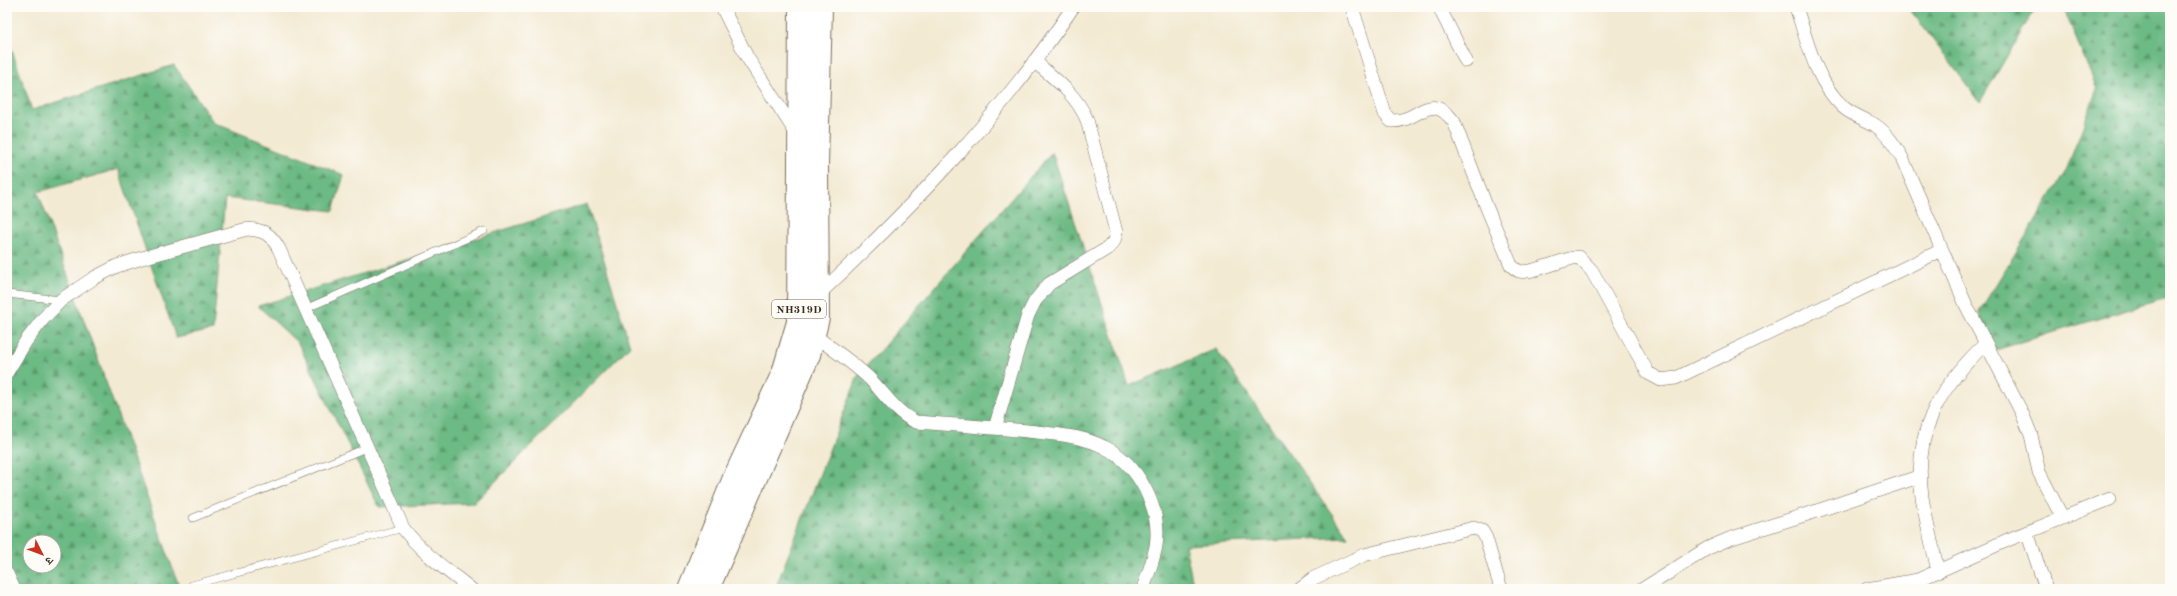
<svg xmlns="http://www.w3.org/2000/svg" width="2177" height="596" viewBox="0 0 2177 596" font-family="'Old Standard TT','Noto Serif Devanagari',serif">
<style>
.forest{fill:url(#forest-firs);stroke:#547251;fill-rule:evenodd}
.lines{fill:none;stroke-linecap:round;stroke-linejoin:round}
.service-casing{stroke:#7b6d5d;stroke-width:8}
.minor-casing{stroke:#7b6d5d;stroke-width:14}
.trunk-casing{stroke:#7b6d5d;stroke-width:24}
.service{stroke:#fff;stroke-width:7}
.minor{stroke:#fff;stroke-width:13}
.trunk{stroke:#fff;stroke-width:22}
.labels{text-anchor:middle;stroke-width:3;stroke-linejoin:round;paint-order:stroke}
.shield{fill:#fdfcf7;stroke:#75695f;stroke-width:1}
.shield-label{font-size:11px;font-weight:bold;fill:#3b2a1e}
</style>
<defs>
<pattern id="forest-firs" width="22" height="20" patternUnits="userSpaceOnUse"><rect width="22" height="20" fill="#6cba84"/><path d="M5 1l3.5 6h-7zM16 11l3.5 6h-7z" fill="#5a976b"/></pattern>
</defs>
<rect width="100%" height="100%" fill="#fdfcf7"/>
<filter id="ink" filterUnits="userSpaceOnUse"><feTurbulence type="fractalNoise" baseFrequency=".025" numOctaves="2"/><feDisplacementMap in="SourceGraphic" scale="8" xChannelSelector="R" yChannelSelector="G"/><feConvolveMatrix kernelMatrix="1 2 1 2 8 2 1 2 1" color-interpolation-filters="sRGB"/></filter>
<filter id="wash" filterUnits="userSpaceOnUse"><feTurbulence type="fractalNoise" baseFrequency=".012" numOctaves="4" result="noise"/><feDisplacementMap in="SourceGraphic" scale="16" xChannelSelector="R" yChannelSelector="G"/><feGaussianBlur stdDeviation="0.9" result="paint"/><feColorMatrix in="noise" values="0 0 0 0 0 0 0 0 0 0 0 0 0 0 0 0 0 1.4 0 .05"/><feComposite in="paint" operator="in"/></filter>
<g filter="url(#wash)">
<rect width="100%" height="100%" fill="#f3ead3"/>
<path class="forest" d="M1908,7H2036L1980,102Z
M2063,7H2170V297L1989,352L1979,312L2066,171L2097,89Z
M7,35L32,110L174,65L214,123L344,175L333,211L225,198L213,330L176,338L118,169L38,192L180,589H7ZM30,542H54V566H30Z
M1052,152L1129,386L1216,349L1348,537L1185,545L1194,589H775L858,376Z
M587,204L630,346L474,503L379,507L298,343L258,306Z"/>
</g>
<g filter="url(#ink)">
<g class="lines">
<defs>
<path id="service" d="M7,294L61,300
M305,309L484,231
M193,518L366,448
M192,585L403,528"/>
<path id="minor" d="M722,7L747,57L798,136
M1352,7L1385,114L1391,121C1419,123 1429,89 1454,122L1487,208L1511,265C1513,267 1516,270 1519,271C1529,275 1565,258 1579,257L1592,271L1648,373L1661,380L1676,378L1942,250
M1439,7L1466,61
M1796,7C1807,41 1816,82 1843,107C1852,115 1865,119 1875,125C1887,133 1895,146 1902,158L1966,305L2022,413L2031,435L2039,472L2062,517
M818,295C912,207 1001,115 1073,7
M815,336C833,349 852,362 869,378C885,394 895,412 916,422C956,425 997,428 1037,432C1060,435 1083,436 1104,447C1138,463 1162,509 1156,546C1153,561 1148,575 1143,589
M7,372L26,341L43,319L61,300L94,278L117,266L142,258L247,229C264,230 271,234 279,249L403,528C422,553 447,570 471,589
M995,428L1028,315L1035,301L1049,284L1108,248L1114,241L1116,232L1087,120C1076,94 1055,79 1034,61
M2027,532L2046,589
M1938,572C1933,547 1926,522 1922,497C1913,431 1939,388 1985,344
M7,574L14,589
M1299,589L1314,578L1364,555L1474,528L1482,531L1486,538L1501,589
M1643,589L1708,548L1729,539L1817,511L1921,476
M1867,589L1918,580L2010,539L2110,499"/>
<path id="trunk" d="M689,589L734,478L783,373L798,322L800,7
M708,589L809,355L818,318L817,165L821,7"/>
</defs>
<use href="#service" class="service-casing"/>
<use href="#minor" class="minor-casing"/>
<use href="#trunk" class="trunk-casing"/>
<use href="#service" class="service"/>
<use href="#minor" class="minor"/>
<use href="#trunk" class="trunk"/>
</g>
</g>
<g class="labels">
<rect class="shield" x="772" y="300" width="54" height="18" rx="3"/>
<g class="shield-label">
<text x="799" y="313">NH319D</text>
</g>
</g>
<rect width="2177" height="596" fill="none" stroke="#fdfcf7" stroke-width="24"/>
<g transform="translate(42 554) rotate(132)"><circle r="19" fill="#fdfcf7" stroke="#afa8a0"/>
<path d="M0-3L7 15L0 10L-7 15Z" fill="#c8321e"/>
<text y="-6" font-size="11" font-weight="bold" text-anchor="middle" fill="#3b2a1e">उ</text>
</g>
</svg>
